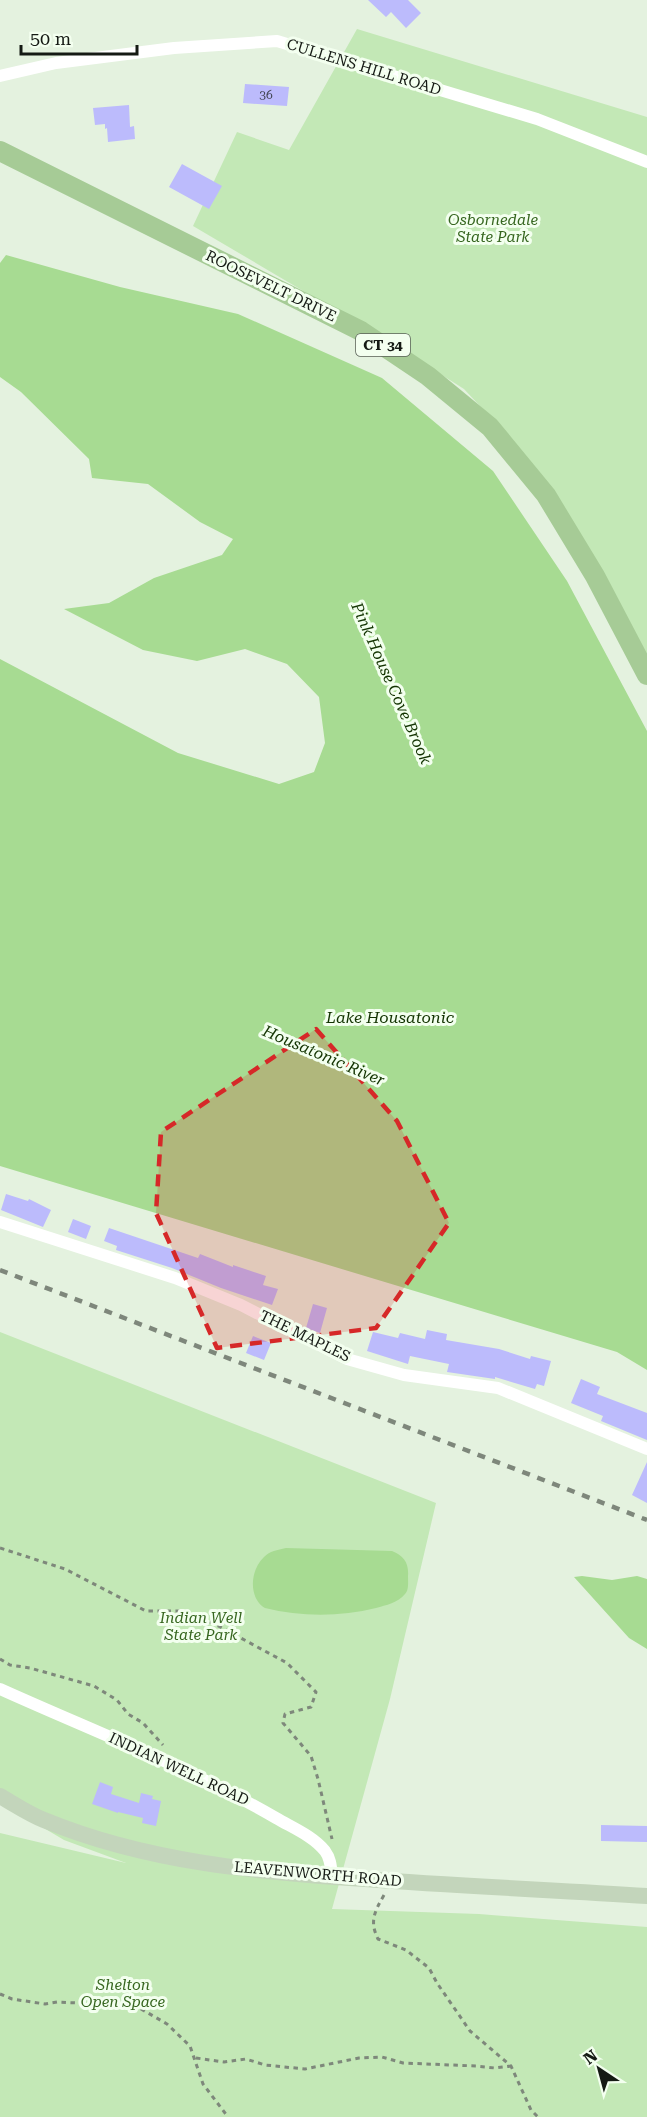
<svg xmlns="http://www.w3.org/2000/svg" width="647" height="2117" viewBox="0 0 647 2117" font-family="'Roboto Serif',serif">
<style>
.green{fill:#c3e8b6}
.water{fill:#a7db92}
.building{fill:#bcbbfc}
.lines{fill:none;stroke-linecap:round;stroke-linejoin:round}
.path{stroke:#7e887b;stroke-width:3;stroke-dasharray:4.5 4.5;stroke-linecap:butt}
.street{stroke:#fff;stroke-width:12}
.secondary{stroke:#c3d5bb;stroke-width:16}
.primary{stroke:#a6cb96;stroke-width:20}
.rail{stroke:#7e877b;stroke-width:4.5;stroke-dasharray:8 8;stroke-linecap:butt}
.marked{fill:#d62828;fill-opacity:0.2;stroke:#d62828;stroke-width:4.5;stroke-dasharray:12 8;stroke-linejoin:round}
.labels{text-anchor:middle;stroke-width:6;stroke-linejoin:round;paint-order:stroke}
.number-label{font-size:12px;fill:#3f424e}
.shield{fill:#f3ffef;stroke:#585f56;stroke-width:1.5}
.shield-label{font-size:14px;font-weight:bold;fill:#151a14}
.street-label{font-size:15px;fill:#151a14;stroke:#f3ffef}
.park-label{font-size:15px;font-style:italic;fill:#36661f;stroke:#f3ffef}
.water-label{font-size:16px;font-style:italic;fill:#123301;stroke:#f3ffef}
</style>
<rect width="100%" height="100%" fill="#e4f2df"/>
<path class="green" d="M357,29L647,117V664L507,435L464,389L385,339L193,226L237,132L289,150Z
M0,1332L436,1503L390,1699L332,1909L479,1914L647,1927V2117H0V1833L126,1863L64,1840L0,1802Z"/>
<path class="water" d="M6,255L120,287L238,314L382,378L493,471L567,581L647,731V1370L617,1352L0,1166V659L178,753L279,784L314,772L325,743L319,697L287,664L245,649L197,661L143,650L64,609L109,603L154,578L222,555L233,539L200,522L148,484L92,478L89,459L21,392L0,377V263Z
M286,1548L392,1551C404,1556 409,1563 408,1576C408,1582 409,1590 405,1594C398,1603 386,1605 376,1608C340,1617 301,1617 265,1608C248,1598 250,1570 264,1557C270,1551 277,1550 286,1548Z
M582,1576L612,1580L637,1576L647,1579V1649L629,1638L574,1577Z"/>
<path class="building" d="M368,0H408L421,13L406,28L391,12L386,17Z
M245,84L289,87L287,106L243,103Z
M129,105L130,127L134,126L135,139L108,142L107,128L105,129V124L95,125L93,108Z
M182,164L222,186L209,209L169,187Z
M6,1194L28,1201L29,1199L51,1210L43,1227L1,1210Z
M73,1219L91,1226L86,1239L68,1232Z
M109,1228L198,1258L200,1254L233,1267V1265L266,1276L263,1285L278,1289L272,1305L221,1288L172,1268L116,1250L117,1246L104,1241Z
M313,1304L327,1308L320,1333L306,1328Z
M427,1330L447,1334L446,1340L499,1349L530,1359L531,1356L551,1361L544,1386L537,1384L535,1389L495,1377V1379L447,1372L449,1364L410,1356L408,1364L367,1351L373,1332L398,1338L400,1333L425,1339Z
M253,1336L271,1343L264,1360L246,1353Z
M581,1379L600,1387L597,1394L647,1413V1440L601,1421L603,1416L571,1403Z
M647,1462V1503L632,1495Z
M100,1782L113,1787L111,1794L139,1803L141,1793L153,1796L152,1799L161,1801L156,1826L142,1823L143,1818L118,1812V1813L92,1804Z
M601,1825L647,1826V1842L601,1841Z"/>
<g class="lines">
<path class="path" d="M0,1548L65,1569L146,1611H179L213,1623L287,1663L316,1692L311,1707L285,1714L283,1723L311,1756L318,1779L332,1839
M0,1659L10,1665L30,1668L94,1686L117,1700L128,1714L143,1723L163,1745
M384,1895C375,1911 369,1921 378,1939L406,1950L429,1968L437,1983L470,2031L511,2066L531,2110L538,2117
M0,1994L12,1999L45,2004L57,2002L78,2003L105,2000L136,2006L167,2024L190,2046L203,2084L228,2117
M196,2058L224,2062L246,2059L265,2065L305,2069L359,2058L382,2057L403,2063L476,2066L495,2068L511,2066"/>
<path class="street" d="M0,76L56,63L174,48L277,41L537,119L647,162
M0,1222L175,1278L241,1305L347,1359L404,1375L498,1388L647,1449
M0,1689C93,1731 188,1767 276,1818C293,1828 313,1836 325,1851C331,1859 331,1868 332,1877"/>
<path class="secondary" d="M0,1796C14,1804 29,1814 44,1820C146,1862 256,1872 365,1879C459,1886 553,1890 647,1896"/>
<path class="primary" d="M0,151L361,331L428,376L490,427L546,495L595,576L647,675"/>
<path class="rail" d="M0,1270L647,1520"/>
</g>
<path class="marked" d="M316,1029L397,1121L449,1223L376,1328L217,1348L156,1213L161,1132Z"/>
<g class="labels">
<g class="number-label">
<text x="266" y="99">36</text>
</g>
<rect class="shield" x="356" y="334" width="54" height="22" rx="4.5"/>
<g class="shield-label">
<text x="383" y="350">CT 34</text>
</g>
<g class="street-label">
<text transform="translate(364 67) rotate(17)" y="5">CULLENS HILL ROAD</text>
<text transform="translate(271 286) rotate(26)" y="5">ROOSEVELT DRIVE</text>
<text transform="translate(305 1336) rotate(26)" y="5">THE MAPLES</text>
<text transform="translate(179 1769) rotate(25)" y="5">INDIAN WELL ROAD</text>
<text transform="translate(318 1874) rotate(5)" y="5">LEAVENWORTH ROAD</text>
</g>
<g class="park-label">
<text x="493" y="225">Osbornedale<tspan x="493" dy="17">State Park</tspan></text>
<text x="201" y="1623">Indian Well<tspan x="201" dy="17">State Park</tspan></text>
<text x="123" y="1990">Shelton<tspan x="123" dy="17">Open Space</tspan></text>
</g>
<g class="water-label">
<text transform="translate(392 683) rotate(66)" y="6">Pink House Cove Brook</text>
<text x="390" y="1023">Lake Housatonic</text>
<text transform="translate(324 1055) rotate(23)" y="6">Housatonic River</text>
</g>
</g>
<g transform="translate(599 2069) rotate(324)" stroke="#f3ffef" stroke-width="4.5" paint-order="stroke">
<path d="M0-4.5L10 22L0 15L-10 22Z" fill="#151a14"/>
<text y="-9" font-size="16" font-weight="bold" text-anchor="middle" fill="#151a14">N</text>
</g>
<path d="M21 45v9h116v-9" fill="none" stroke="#151a14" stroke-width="3"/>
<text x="30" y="45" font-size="18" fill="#151a14" stroke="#f3ffef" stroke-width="4.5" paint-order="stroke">50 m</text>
</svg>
